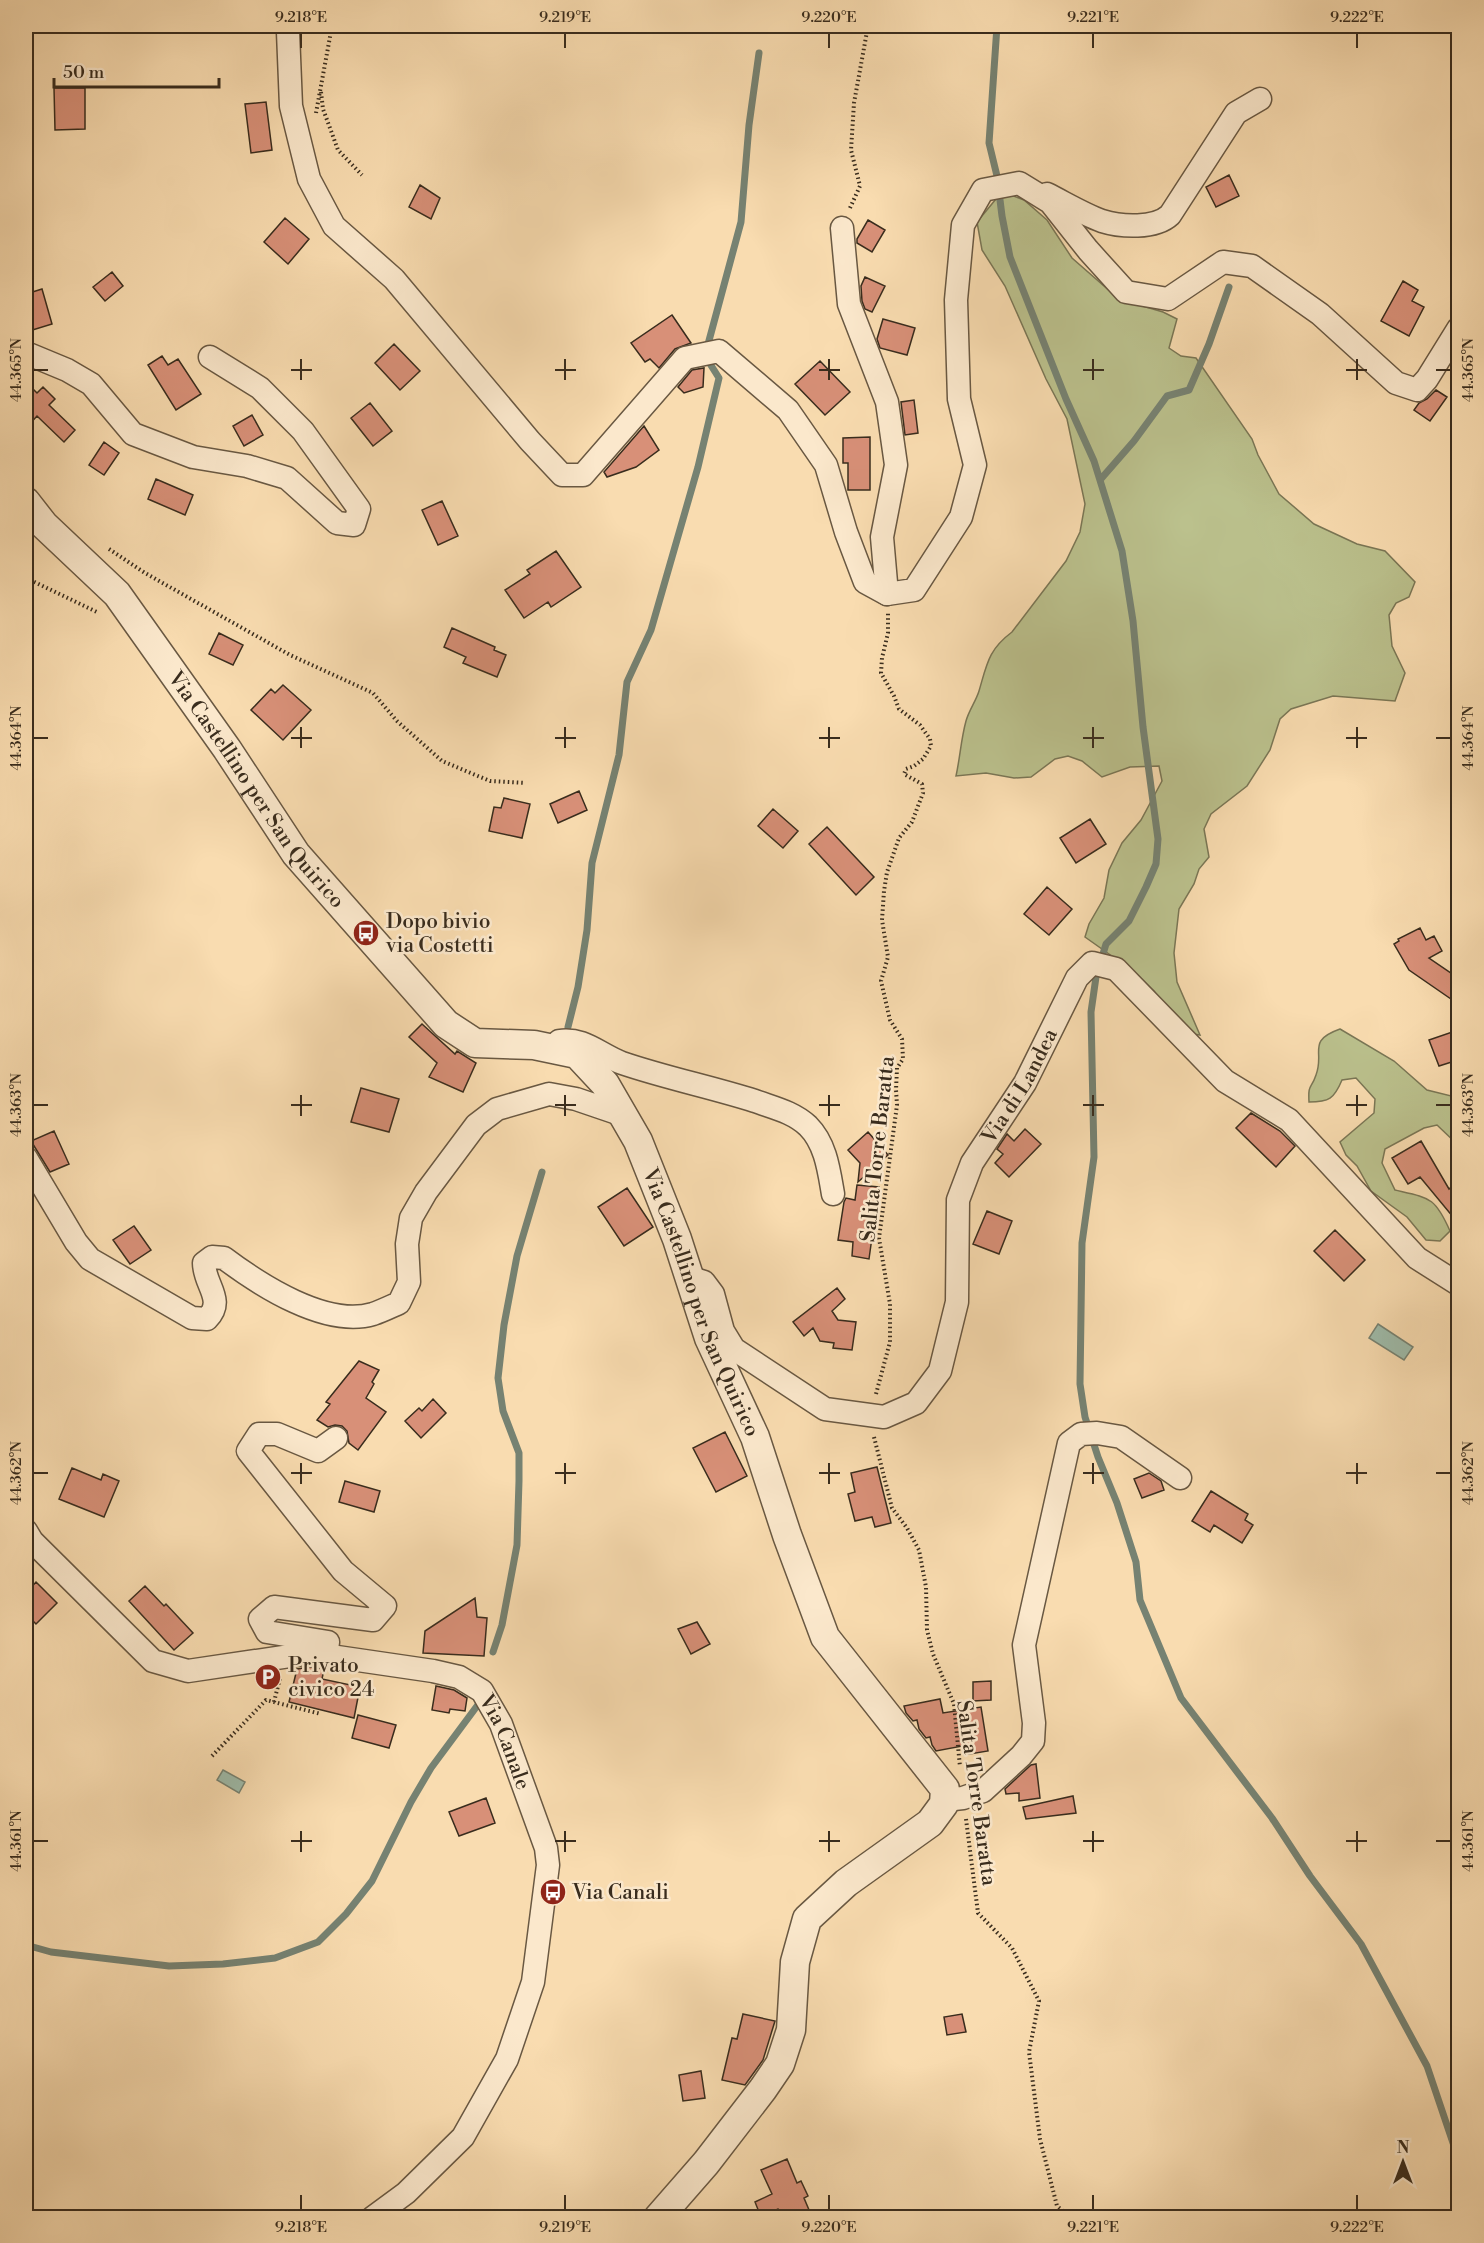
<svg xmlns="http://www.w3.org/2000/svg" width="1484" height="2243" viewBox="0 0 1484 2243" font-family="'Libre Bodoni',serif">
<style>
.green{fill:#bbc18d;stroke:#7a7655;stroke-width:1.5}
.water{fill:#9ebcab;stroke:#768272;stroke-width:1.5}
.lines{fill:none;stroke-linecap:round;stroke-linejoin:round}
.stream{stroke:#768272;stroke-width:7}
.building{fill:#d89078;stroke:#392c1d;stroke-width:1.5}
.minor-casing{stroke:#695842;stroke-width:25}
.tertiary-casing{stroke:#695842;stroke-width:31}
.path{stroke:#392c1d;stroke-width:4;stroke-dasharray:1.5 3;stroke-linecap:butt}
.minor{stroke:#fbe8cc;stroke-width:22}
.tertiary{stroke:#fbe8cc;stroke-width:28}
.ticks{fill:none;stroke:#392c1d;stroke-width:2}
.labels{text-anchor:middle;stroke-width:5;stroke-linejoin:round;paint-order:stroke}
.street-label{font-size:21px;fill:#392c1d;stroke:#fbe8cc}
.poi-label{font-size:21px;fill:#392c1d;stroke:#fbe8cc;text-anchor:start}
.neatline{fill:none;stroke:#392c1d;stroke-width:2}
.ticks-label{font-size:15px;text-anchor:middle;fill:#392c1d}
</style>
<rect width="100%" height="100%" fill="#f9dcb0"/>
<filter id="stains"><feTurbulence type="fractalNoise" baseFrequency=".00333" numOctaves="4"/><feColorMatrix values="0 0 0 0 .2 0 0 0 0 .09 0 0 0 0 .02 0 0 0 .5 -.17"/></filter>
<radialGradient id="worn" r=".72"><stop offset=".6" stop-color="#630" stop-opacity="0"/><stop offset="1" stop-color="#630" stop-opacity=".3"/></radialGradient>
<path class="green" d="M1011,195L1024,200L1047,220L1072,258L1119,299L1163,312L1177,319L1169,348L1181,356L1196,358L1252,439L1258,455L1279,494L1314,524L1357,544L1385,551L1415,582L1409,597L1396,603L1389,615L1392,646L1405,673L1395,701L1333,696L1291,709L1280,719L1270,750L1247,786L1211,814L1204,829L1209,857L1199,869L1194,884L1179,909L1174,953L1177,982L1200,1035L1186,1033L1154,991L1133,971L1085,937L1089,924L1104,898L1109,870L1122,843L1141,820L1162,781L1159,766L1130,767L1102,777L1082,761L1068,756L1055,759L1031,777L1014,778L986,773L956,776C960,758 961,739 966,721C969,710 976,701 979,691C987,664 988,650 1012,632L1066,561L1080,532L1085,504L1067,419L1046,379L1005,286L982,250L977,222L996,199Z
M1340,1029L1394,1061L1427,1090L1455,1097L1458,1091V1145L1437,1125L1424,1128L1385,1149L1382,1163L1395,1190C1430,1198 1435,1197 1450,1231L1440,1241L1426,1240L1407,1217L1371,1191L1357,1166L1346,1155L1340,1142L1374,1113L1375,1099L1356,1078L1342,1080C1334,1099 1329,1102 1309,1102C1308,1083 1311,1090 1316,1075C1325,1052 1306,1041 1340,1029Z"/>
<path class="water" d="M1378,1324L1413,1347L1404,1360L1369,1338Z
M223,1770L245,1782L239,1793L217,1780Z"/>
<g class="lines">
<path class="stream" d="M997,26L989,143L997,176L1002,216L1010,257L1066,399L1094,461L1122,551L1133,621L1143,727L1158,839L1156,864L1146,887L1129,921L1106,944L1096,977L1091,1012L1094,1157L1082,1243L1080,1384L1085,1417L1098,1457L1117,1503L1136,1562L1140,1600L1181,1698L1272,1818L1310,1876L1361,1944L1427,2066L1453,2143L1458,2153
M707,348L741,222L749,125L759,53
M1100,480L1134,441L1167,396L1189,390L1209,344L1229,287
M568,1027L578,987L587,930L592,863L619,755L627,682L651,630L698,467L719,378L707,359
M493,1652L502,1625L517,1545L519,1481V1453L503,1411L498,1378L504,1325L517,1256L542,1172
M26,1945L51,1952L169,1966L223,1964L275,1958L318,1942L346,1914L372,1881L411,1802L431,1768L480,1702"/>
</g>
<path class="building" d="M54,88H85V129L55,130Z
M266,102L272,150L251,153L245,104Z
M1229,175L1239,196L1216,207L1206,187Z
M420,185L440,198L431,219L409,207Z
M285,218L309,239L288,264L264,242Z
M868,220L885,230L872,252L857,243V239Z
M112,272L123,286L105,301L93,287Z
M865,277L885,286L872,312L865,309L862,301L861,286Z
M1403,281L1418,290L1412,301L1424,307L1409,336L1381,321Z
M42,289L52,324L26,332V294Z
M672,315L691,343L675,349L659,368L650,359L645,362L631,343Z
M883,319L915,328L907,355L880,348L877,339Z
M394,344L420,371L400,390L375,363Z
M162,356L168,365L178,359L201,394L176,410L148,365Z
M820,361L850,392L825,415L795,384Z
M704,368L703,387L684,393L678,387L692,370Z
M26,382L37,393L43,387L55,399L49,405L75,430L64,442L37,416L26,428Z
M1436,390L1447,397L1430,421L1414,410L1419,403L1427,399Z
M914,400L918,433L905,435L901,402Z
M370,403L392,431L373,446L351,418Z
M252,415L263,435L244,446L233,426Z
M644,426L659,450L636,467L607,477L604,472Z
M870,437V490H848V463H843V438Z
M104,442L119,453L104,475L89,465Z
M156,479L193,495L185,515L148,499Z
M442,501L458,536L438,545L422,510Z
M556,551L581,587L551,607L548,602L524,618L505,590L530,574L527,570Z
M452,628L495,647L494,650L506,655L497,677L463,663L466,657L444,647Z
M219,633L243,645L233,665L209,654Z
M283,685L311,710L283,740L251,710L271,689L275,693Z
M579,791L587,810L558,823L550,804Z
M504,798L530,804L522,838L489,831L494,807L501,808Z
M773,809L798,831L783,848L758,826Z
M1090,819L1106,844L1076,863L1060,838Z
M827,827L874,877L856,895L809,844Z
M1047,887L1072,909L1049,935L1024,914Z
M1420,928L1426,940L1434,936L1442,951L1429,958L1458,978V988L1451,999L1409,970L1394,944L1399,941L1398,939Z
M422,1024L455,1054L457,1051L476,1063L463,1092L429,1077L437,1063L409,1037Z
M1458,1030V1060L1439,1066L1429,1040Z
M361,1088L399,1099L389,1132L351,1122Z
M1251,1113L1280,1131L1295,1146L1276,1167L1236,1128Z
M1025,1129L1041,1144L1009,1177L995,1163L1003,1154L997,1149L1007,1134L1014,1141Z
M54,1131L69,1164L50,1172L31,1141Z
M868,1132L888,1155L858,1182L860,1163L848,1150Z
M1421,1141L1449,1189L1458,1181V1223L1420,1177L1408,1184L1392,1158Z
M857,1185L879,1187L869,1259L852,1256L853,1242L838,1240L844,1202L846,1198L855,1200Z
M627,1188L653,1227L624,1246L598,1207Z
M987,1211L1012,1221L999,1254L973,1244Z
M134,1226L151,1250L130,1264L113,1240Z
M1335,1230L1365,1260L1344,1281L1314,1251Z
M837,1288L845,1299L832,1311L838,1320L856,1322L852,1350L833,1348L834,1343L820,1341L813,1328L804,1336L793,1322Z
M359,1361L379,1370L372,1382L374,1384L366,1398L386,1412L358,1450L349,1443L347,1431L342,1426L335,1425L328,1427L317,1420L330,1404L326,1402Z
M433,1399L446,1413L421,1438L405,1421L419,1408L422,1411Z
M725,1432L747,1476L716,1492L693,1448Z
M877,1467L891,1523L875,1527L872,1517L855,1521L848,1494L855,1492L851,1473Z
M72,1468L101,1480L103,1474L119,1481L104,1517L59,1499Z
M1149,1473L1161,1481L1164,1490L1142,1498L1134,1479Z
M345,1481L380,1491L374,1512L339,1502Z
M1211,1491L1248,1514L1245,1520L1253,1525L1242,1543L1214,1525L1210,1532L1192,1521Z
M36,1582L57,1603L36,1624L26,1614V1593Z
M145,1586L164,1606L166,1604L193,1633L174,1650L129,1601Z
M475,1598L477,1617L487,1618L484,1656L423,1653L425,1631Z
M697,1622L710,1644L691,1654L678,1629Z
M310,1667L324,1669L322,1679L360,1687L354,1718L289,1702L297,1669Z
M991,1681V1700L973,1701V1682Z
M436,1686L454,1690L467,1698L465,1711L450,1709L449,1713L432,1710Z
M940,1699L943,1713L981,1707L988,1751L964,1755L962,1746L936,1751L932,1745L930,1737L926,1738L919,1729L917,1720L913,1721L906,1713L904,1706Z
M358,1715L396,1725L389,1748L352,1738Z
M1036,1764L1040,1798L1019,1801V1793L1006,1794L1005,1789L1031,1765Z
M1073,1796L1076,1813L1026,1819L1023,1807Z
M486,1798L495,1823L459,1836L449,1812Z
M743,2014L775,2021L763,2060L745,2085L722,2080L732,2038L737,2039Z
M962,2014L966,2032L947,2035L944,2017Z
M701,2071L705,2098L683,2101L679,2075Z
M787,2159L797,2183L801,2181L808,2196L804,2198L812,2217H782L778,2209L761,2217L755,2202L772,2194L761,2170Z"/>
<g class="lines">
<defs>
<g id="minor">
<path d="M286,26L288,32L291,106L309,179L334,226L394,279L530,441L562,475H583L685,358L719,351L788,410L826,465L846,532L865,582L887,594L914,590L961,517L975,465L959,399L956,300L963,225L983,190L1019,183L1050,202L1088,250L1126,292L1168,299L1223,262L1252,266L1320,314L1396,383L1417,390L1427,379L1458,329"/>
<path d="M1047,194C1065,203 1083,214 1102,221C1121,227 1155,229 1170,215L1236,113L1260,99"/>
<path d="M842,228L849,304L887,402L896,465L882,537L887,594"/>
<path d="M26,353L67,370L91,384L133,434L193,457L247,466L287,478L337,523L354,525L359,509L303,431L260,388L210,357"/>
<path d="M559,1041C584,1037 600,1055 622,1063C666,1078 711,1087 755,1101C774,1108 793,1112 808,1126C826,1144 829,1171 833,1194"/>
<path d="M26,1158L76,1242L90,1259L192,1318L207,1319C226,1300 204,1285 204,1263L212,1257L224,1258C260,1285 326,1328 373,1314C382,1311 390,1307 399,1303L409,1282L407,1244L411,1218L426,1192L476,1125L497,1109L549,1094L576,1099L623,1115"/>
<path id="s1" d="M688,1277L704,1282L713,1294L723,1331L734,1349L825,1409L884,1417L916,1403L940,1371L957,1302L958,1200L972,1163L1025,1083L1077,978L1092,963L1116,969L1225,1081L1289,1120L1417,1258L1458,1284"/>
<path id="s2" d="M26,1531L32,1541L153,1661L188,1671L310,1653L433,1671L459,1677L482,1691L501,1724L546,1848L548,1865L533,1982L507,2059L463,2137L406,2193L372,2218"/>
<path d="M327,1649L328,1642L267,1632L260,1619L274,1607L373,1620L385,1606L343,1571L248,1451L259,1434H277L318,1451L336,1438"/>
<path d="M945,1800L963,1798L983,1791L1021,1756L1033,1741L1034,1723L1024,1645L1069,1443L1081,1434L1097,1433L1121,1437L1180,1478"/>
</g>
<g id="tertiary">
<path id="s3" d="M26,502L44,525L117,594L227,749L296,854L446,1024L475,1043L534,1045L577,1054L605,1084L638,1141L677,1239L709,1338L755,1437L787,1535L825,1637L945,1789L944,1804L930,1823L846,1883L807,1919L795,1962L791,2030L780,2064L763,2089L706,2163L658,2218"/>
</g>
</defs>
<use href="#minor" class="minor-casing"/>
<use href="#tertiary" class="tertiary-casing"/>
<path class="path" d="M321,92L323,109L338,150L362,175
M316,113L332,26
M850,208L860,186L851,150L854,103L868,26
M109,549L145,573L290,655L373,693L397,721L442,761L490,781L525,783
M26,578L99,613
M876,1394L890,1342V1304L879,1238L897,1105L896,1090L897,1068L903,1059L902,1039L890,1020L881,981L888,957L882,920L884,891L887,872L899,838L912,822L923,793L922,784L904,774L906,769L914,766L923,759L931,746L930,739L920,725L899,709L894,696L881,673L882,658L888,633V613
M874,1437L892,1508L907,1528L919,1550L926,1587L927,1630L933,1654L954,1704L960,1767
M274,1702L280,1678
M212,1756L266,1700L321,1714
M966,1819L978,1913L1012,1948L1039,2001L1029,2052L1040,2139L1057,2206L1071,2218"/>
<use href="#minor" class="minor"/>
<use href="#tertiary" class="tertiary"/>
</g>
<path class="ticks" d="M301,33V48M565,33V48M829,33V48M1093,33V48M1357,33V48M301,359V380M565,359V380M829,359V380M1093,359V380M1357,359V380M33,370H48M291,370H312M555,370H576M819,370H840M1083,370H1104M1346,370H1367M1436,370H1451M301,727V748M565,727V748M829,727V748M1093,727V748M1357,727V748M33,738H48M291,738H312M555,738H576M819,738H840M1083,738H1104M1346,738H1367M1436,738H1451M301,1095V1116M565,1095V1116M829,1095V1116M1093,1095V1116M1357,1095V1116M33,1105H48M291,1105H312M555,1105H576M819,1105H840M1083,1105H1104M1346,1105H1367M1436,1105H1451M301,1463V1484M565,1463V1484M829,1463V1484M1093,1463V1484M1357,1463V1484M33,1473H48M291,1473H312M555,1473H576M819,1473H840M1083,1473H1104M1346,1473H1367M1436,1473H1451M301,1831V1852M565,1831V1852M829,1831V1852M1093,1831V1852M1357,1831V1852M33,1841H48M291,1841H312M555,1841H576M819,1841H840M1083,1841H1104M1346,1841H1367M1436,1841H1451M301,2195V2210M565,2195V2210M829,2195V2210M1093,2195V2210M1357,2195V2210"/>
<defs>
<symbol id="bus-disc" viewBox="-11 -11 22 22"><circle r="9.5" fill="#8f2418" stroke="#fbe8cc"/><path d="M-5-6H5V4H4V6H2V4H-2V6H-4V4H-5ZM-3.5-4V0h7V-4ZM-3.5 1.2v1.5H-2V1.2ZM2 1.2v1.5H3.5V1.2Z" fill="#fff"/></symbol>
<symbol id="parking-disc" viewBox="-11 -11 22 22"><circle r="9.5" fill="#8f2418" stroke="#fbe8cc"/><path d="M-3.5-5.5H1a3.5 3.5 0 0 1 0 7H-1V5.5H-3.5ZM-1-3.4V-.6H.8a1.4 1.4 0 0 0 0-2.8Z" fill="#fff"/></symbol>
</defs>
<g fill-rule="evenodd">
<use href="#bus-disc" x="351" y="918" width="30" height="30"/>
<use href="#parking-disc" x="253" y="1662" width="30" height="30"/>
<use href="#bus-disc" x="538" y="1877" width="30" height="30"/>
</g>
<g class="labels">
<g class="street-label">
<text dy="7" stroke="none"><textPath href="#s3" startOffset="370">Via Castellino per San Quirico</textPath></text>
<text dy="7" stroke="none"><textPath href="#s1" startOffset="638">Via di Landea</textPath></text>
<text transform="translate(877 1149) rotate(-84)" y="7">Salita Torre Baratta</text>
<text dy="7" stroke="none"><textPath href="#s3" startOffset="1090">Via Castellino per San Quirico</textPath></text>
<text dy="7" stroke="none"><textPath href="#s2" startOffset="576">Via Canale</textPath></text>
<text transform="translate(977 1793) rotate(82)" y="7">Salita Torre Baratta</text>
</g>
<g class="poi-label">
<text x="386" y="928">Dopo bivio<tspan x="386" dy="24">via Costetti</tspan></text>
<text x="288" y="1672">Privato<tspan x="288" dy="24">civico 24</tspan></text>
<text x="572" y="1899">Via Canali</text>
</g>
</g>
<rect width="1484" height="2243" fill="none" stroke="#f9dcb0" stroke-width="66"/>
<g transform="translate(1403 2162)" stroke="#fbe8cc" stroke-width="4.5" paint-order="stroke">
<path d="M0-4.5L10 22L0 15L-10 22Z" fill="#392c1d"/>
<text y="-9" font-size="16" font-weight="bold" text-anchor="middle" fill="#392c1d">N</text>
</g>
<path d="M54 78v9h165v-9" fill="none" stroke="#392c1d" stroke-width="3"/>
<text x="63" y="78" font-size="18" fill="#392c1d" stroke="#fbe8cc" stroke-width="4.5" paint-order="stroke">50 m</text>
<rect x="33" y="33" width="1418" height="2177" class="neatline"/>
<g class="ticks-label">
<text x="301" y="22">9.218°E</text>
<text x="565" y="22">9.219°E</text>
<text x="829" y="22">9.220°E</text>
<text x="1093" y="22">9.221°E</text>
<text x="1357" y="22">9.222°E</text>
<text transform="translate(16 370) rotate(-90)" y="5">44.365°N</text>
<text transform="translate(1468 370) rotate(-90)" y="5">44.365°N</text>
<text transform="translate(16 738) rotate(-90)" y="5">44.364°N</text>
<text transform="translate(1468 738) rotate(-90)" y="5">44.364°N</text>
<text transform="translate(16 1105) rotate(-90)" y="5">44.363°N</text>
<text transform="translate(1468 1105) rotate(-90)" y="5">44.363°N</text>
<text transform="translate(16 1473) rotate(-90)" y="5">44.362°N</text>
<text transform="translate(1468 1473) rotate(-90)" y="5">44.362°N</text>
<text transform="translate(16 1841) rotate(-90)" y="5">44.361°N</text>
<text transform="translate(1468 1841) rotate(-90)" y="5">44.361°N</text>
<text x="301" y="2232">9.218°E</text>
<text x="565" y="2232">9.219°E</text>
<text x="829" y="2232">9.220°E</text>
<text x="1093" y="2232">9.221°E</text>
<text x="1357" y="2232">9.222°E</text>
</g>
<rect width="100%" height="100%" filter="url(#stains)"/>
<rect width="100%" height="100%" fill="url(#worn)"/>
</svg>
